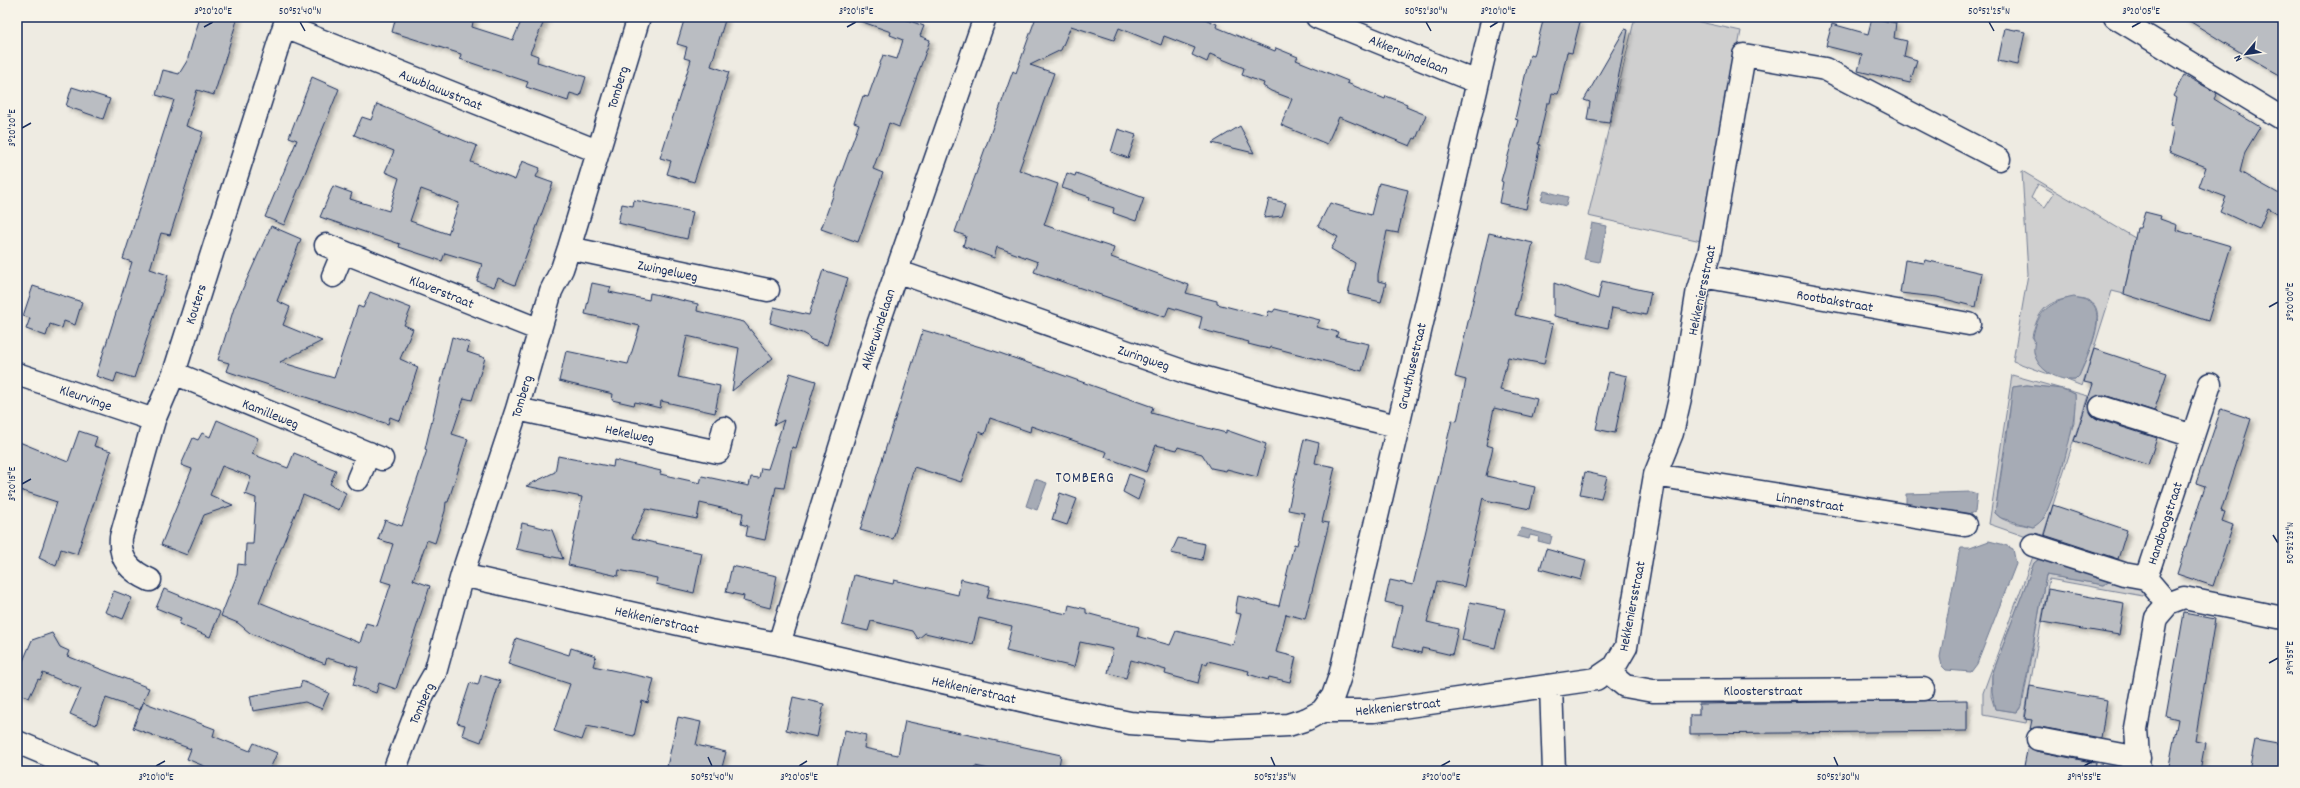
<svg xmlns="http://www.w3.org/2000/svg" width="2300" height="788" viewBox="0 0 2300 788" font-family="Dekko,sans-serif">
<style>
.green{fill:#cfcfcf;stroke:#757f96;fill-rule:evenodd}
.water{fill:#a6abb5;stroke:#6e7992}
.building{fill:#babdc2;stroke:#1b2f5e;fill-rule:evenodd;filter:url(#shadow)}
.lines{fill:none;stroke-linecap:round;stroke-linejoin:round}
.minor-casing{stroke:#1b2f5e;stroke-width:25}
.tertiary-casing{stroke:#1b2f5e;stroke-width:25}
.minor{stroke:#f7f3e8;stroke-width:22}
.tertiary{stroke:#f7f3e8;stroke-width:22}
.ticks{fill:none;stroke:#1b2f5e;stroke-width:1.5}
.labels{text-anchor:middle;stroke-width:3;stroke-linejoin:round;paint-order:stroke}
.street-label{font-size:14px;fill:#1b2f5e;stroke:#f7f3e8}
.neighbourhood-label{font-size:15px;letter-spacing:1px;fill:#1b2f5e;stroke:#f7f3e8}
.neatline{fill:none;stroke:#1b2f5e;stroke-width:1.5}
.ticks-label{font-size:10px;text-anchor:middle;fill:#1b2f5e}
</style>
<defs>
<filter id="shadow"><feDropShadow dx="3.5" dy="3.5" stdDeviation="2" flood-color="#0004"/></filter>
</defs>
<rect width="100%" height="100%" fill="#eeebe2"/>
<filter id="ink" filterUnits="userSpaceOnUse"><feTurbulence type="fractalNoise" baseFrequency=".025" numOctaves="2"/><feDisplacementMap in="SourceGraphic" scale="8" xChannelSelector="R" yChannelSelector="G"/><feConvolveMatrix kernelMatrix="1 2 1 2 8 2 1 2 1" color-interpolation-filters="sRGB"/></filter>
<g filter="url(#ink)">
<path class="green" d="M1635,17H1677L1741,31L1701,241L1588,216Z
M2022,171L2135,238L2124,294L2112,291L2082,386L2067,380H2075L2079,376C2086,361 2101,328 2097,311C2093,292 2061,297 2049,305C2039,311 2034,326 2032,337L2035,341C2035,358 2036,363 2051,375L2013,361L2028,274ZM2038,184L2054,193L2045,207L2031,198Z
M2012,375L2062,389L2027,385L2013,387L1995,513C2003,523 2021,524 2033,527L2044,518L2047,509L2074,422C2074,412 2075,404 2075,394L2063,389L2088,396L2041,542L1989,524Z
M2035,551L2145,586L2143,596L2049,579L2024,719H2027L2026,723L1983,715V693ZM2041,557L2110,581L2104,585L2046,575L2022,706L2017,712L1995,709L1991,696L1992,675L2034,563Z"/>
<path class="water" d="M1544,191L1568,197L1566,206L1541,200Z
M1592,223L1607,226L1599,262L1584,259Z
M2074,297L2086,300L2094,305C2104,323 2086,358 2079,376L2075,380C2058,381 2037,370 2034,352C2033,346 2036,343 2033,337C2037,312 2049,302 2074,297Z
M2027,385L2062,389L2075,394C2078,419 2057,493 2044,517C2042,521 2037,525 2033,527L2001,518L1995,513L2007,436L2012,392L2013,387Z
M1035,479L1047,483L1037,510L1026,506Z
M1971,492L1977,494L1975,512L1970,514L1906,504V494Z
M1522,528L1552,536L1550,544L1538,541L1539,537L1530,535L1529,539L1517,536Z
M1989,541L2005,545L2013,549L2016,564L1977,664L1971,672L1946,670L1942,666L1940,657L1959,553L1961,548H1970Z
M2041,558L2110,581L2104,585L2046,575L2021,706L2017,712L1995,709L1992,692V675L2034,563Z"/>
<path class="building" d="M200,17H238L214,95L197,90L186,126L203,132L170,235L161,233L150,269L168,275L134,378L117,373L114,382L96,376L132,262L123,259L174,100L156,95L163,70L179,74L187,61Z
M396,17H474L472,27L513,40L523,17H546L530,53L538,56L537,62L586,77L580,96L570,93L568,101L526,87L528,82L460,59L461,54L392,32Z
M685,17H726L711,66L729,72L694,182L667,174L671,161L660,158L691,60L684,58L687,47L677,44Z
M857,17H899L924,26L920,36L930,40L899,127L889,123L880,150L873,169L883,173L858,242L821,229L859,124L854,122L863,96L868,97L883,55L897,59L903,40L890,35L891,32L857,20Z
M1036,17H1200L1217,24L1216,27L1275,51L1276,48L1298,57L1296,60L1348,81L1347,83L1385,99L1386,96L1407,104L1406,107L1426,115L1416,139L1414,138L1410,146L1339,117L1327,144L1281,125L1292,99L1271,91L1263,86L1264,83L1242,75L1244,68L1210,54L1207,62L1192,55L1195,48L1164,36L1161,45L1119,28L1114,40L1071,26L1061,50L1030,65L1054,73L1019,170L1058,184L1044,225L1114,248L1111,257L1189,285L1186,293L1217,301V304L1267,317L1269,311L1273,312L1275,309L1320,320L1316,327L1338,332L1336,337L1369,344L1362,371L1271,347L1270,349L1260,347L1248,344L1249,342L1199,329L1202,317L1169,307L1165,317L1034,272L1038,262L997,247L994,258L963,246L966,236L955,232L1013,71L1016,73Z
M1544,17H1572L1571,20L1580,22L1572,53L1567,52L1558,94L1552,93L1550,103H1547L1538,144L1540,145L1526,209L1499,203L1503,182L1501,181L1518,120L1515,119L1530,55L1534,56Z
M2183,17H2283V77L2228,45Z
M1872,18L1896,23L1894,38L1907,41L1904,56L1917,60L1910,83L1858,71L1862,55L1826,46L1832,24L1868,34Z
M2005,28L2025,32L2018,65L1998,61Z
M1625,29L1628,30L1609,123L1587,120L1590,102L1584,100Z
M2184,75L2217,93L2214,99L2260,127L2245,152L2240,172L2283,196V216L2268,208L2259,229L2220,211L2226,197L2199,187L2206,167L2169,152L2174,127L2170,125L2176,98L2173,96Z
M312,77L339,89L284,225L265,217L297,140L289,137Z
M72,87L110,99L103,119L66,106Z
M377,104L477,146L471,162L515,180L522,161L540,168L536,177L553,183L515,285L498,278L494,287L477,281L482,264L445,253L442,261L399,247L400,244L320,217L333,186L352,193L350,199L389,211L399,178L385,172L394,151L354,135L362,117L371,120ZM421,189L459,203L448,234L410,221Z
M1240,126L1254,153L1212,143Z
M1118,129L1136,135L1128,158L1111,152Z
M1067,173L1075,176L1076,173L1144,198L1136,221L1113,213L1114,208L1089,200L1090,197L1062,188Z
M1379,183L1408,190L1398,233L1387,231L1378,274V281L1386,283L1381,302L1348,294L1355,263L1331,249L1338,237L1318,226L1330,203L1371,215Z
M1269,199L1286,203L1282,216L1264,218Z
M634,200L693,212L687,239L618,223L622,204L633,206Z
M2145,212L2161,216L2160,219L2177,225L2176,230L2231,246L2208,321L2124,294L2137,228H2140Z
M271,226L301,239L277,301L290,307L283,325L322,341L280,362L334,378L358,306L363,308L370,292L411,308L404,325L413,329L400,359L418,367L400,421L390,417L388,424L226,371L229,363L218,360L234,308Z
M1489,233L1533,243L1515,315L1553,324L1544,364L1508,357L1500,390L1537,399L1532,417L1494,408L1486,445L1493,447L1486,476L1535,487L1530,509L1485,500L1483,497L1464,587L1437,581L1427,622L1458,629L1452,655L1422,648L1421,653L1393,646L1402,606L1385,602L1390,580L1413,585L1452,420L1457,421L1466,380L1455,377Z
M1905,260L1924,263L1925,260L1982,273L1976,307L1937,297L1900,293Z
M823,270L848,278L827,345L809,339L810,337L803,333L770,323L774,307L809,315Z
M1602,281L1651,292L1646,315L1612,308L1608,328L1554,316V283L1598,299Z
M592,283L611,287L609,292L649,300L650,293L698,304L697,311L744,322L773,358L732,391L739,348L687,336L678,377L720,386L715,413L661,401L660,408L635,402L634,405L612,400L613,394L559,381L566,351L628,364L640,326L585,314Z
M33,286L82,302L75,325L64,321L62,328L50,324L46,336L26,329L30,318L23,316Z
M923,330L994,351L1153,407L1151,413L1226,433V430L1266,444L1257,477L1227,469L1226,471L1211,468L1202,454L1178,447L1177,450L1156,445L1146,472L1105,457L1107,452L1031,426L1030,432L990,418L985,434L979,432L961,482L914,467L893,539L860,530Z
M452,337L470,343L467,352L485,358L472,400L464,398L452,434L468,439L448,502H446L445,511L435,543L427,540L413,580L430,586L396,689L379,683L376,693L353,685L358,667L327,658L325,664L250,633L238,623L221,616L237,575L238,564L245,565L246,544H253L256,498L245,494L251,477L222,466L210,495L233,505L204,515L187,555L161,545L192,469L181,465L193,438L198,440L202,433L210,437L217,420L258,438L252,454L288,468L294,453L336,470L330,484L346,493L339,510L303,495L259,602L360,643L366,623L377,626L391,584L381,581L393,544L378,539L385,520L402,526L427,450L425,449Z
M2094,349L2167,373L2154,411L2104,395L2093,398L2089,404L2092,415L2097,419L2157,438L2148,465L2074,441L2093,384L2084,382Z
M1609,372L1627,376L1615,433L1596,429Z
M790,373L816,381L796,448L792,447L784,488L776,487L765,540L746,536L748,526L741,524L743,513L700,503L697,519L646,509L632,538L702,553L694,593L656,584L657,578L619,570L618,576L568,565L582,497L526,486L555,472L558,456L613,467L614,460L661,471L660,474L700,483L702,476L749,486L751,477L759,478L761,468L768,469L784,420L774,425Z
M2221,409L2251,419L2221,511L2225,512L2222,521L2233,525L2213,586L2177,574L2205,486L2196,483Z
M79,431L97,437L94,446L111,451L77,554L61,549L56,566L39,558L57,502L17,489V441L68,462Z
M1304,439L1319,443L1315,463L1335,467L1322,522L1329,523L1305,619L1286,614L1276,652L1296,657L1290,682L1269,677L1268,680L1248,674L1249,671L1208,661L1207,665L1203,663L1198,683L1165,674L1166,670L1131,660L1126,678L1108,673L1113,649L1080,642L1074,667L1006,651L1012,626L979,618L973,644L925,633L918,639L913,631L871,621L868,631L842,625L854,575L893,584L894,580L958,595L961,579L990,586L987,598L1067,614L1069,605L1086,609V613L1139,627L1137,636L1170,645L1176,631L1233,645L1241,614L1235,613L1238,596L1279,606L1294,544L1297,545L1304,513L1288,510Z
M1585,472L1607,477L1601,498L1580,494Z
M1129,474L1145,480L1138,500L1123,492Z
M1060,493L1077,499L1067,525L1052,520Z
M2053,505L2127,530L2118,559L2044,535Z
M522,523L552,530L563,559L516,549Z
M1178,538L1205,544L1202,560L1171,553Z
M1546,549L1586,560L1581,580L1540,569Z
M732,566L777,576L770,608L743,601L744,596L726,592Z
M164,589L220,612L210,637L179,624L181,618L156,608Z
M2048,589L2124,603L2119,635L2042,622Z
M114,591L132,598L123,619L105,612Z
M1470,602L1505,609L1495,648L1462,640Z
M2184,613L2215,619L2195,741L2205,743L2200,771H2168L2178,719L2166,716Z
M52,633L60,647L69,651L67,656L149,688L143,702L215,729L213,736L250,751L254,743L277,753L269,771H216L187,759L191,749L133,728L143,703L140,710L106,698L96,725L70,714L81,689L43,673L40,680L38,679L29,698L17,693V675L32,640Z
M516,638L569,655L571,648L596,656L593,666L654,679L648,703L642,701L634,736L587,726L582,740L554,731L570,684L508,664Z
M481,675L500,681L481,742L462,735L465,725L457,723L470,683L478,685Z
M302,681L329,693L322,709L305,702L253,711L250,696L300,687Z
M2030,686L2107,700L2101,738L2040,727L2030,729L2032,720L2025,719Z
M793,697L824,704L817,737L786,730Z
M1967,700V731L1690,734V715H1699V704Z
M678,717L701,722L696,745L726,752L721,771H666Z
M905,721L1061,755L1058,771H999L975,766L974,771H836L845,730L866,735L864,748L898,755Z
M2255,740L2283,745V771H2249Z
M2028,746L2036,751L2096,763L2095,771H2023Z"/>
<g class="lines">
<defs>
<path id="minor" d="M1317,17L1477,82
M2115,17L2283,119
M285,26L597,151
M326,245L540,330
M569,248L768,290
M896,271L1188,373L1276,397L1397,426
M333,276L343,252
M1702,276L1969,324
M174,373L382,459
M17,374L154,420
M2101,407L2193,436
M517,409L718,452L724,428
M1655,475L1965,525
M358,479L369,453
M2033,545L2124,574L2146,578
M462,575L710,631L779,644L1055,708L1130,723L1209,729L1288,725L1307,719L1322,711H1374L1596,679L1615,666L1626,647L1655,475L1672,433L1681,394L1698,289L1709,255L1744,55L1825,69L1999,159
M150,580C130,571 119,560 121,537L154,420L174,373L287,17
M2168,604L2146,578L2210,384
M779,644L879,322L985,17
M1608,672L1625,686L1653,691L1923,689
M1551,686L1554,771
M1322,711L1333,696L1340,676L1493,17
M2038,739L2139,758
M394,771L423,694L435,673L462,575L517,409L551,291L562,269L569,248L639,17
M2139,771L2136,729L2156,618L2168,604L2184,598L2283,618"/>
<path id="tertiary" d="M17,742L86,771"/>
</defs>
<use href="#minor" class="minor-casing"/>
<use href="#tertiary" class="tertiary-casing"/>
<use href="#minor" class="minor"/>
<use href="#tertiary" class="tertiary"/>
</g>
</g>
<path class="ticks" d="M300,22L305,31M1426,22L1431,31M1989,22L1994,31M204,27L213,22M847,27L856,22M1490,27L1498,22M2132,27L2141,22M22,128L31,123M2269,307L2278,302M22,484L31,479M2273,535L2278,543M2269,663L2278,658M708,757L712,766M1271,757L1275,766M1834,757L1838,766M156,766L165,761M799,766L807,761M1441,766L1450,761M2084,766L2093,761"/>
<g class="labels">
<g class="street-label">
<text transform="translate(1409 54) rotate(22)" y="5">Akkerwindelaan</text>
<text transform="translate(617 87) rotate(-73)" y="5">Tomberg</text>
<text transform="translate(441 89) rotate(22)" y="5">Auwblauwstraat</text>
<text transform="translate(668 270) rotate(12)" y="5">Zwingelweg</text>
<text transform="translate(1701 290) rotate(-78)" y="5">Hekkeniersstraat</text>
<text transform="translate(442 291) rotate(22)" y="5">Klaverstraat</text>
<text transform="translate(1835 300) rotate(10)" y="5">Rootbakstraat</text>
<text transform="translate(195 304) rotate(-72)" y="5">Kouters</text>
<text transform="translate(877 329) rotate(-72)" y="5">Akkerwindelaan</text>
<text transform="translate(1144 357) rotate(19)" y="5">Zuringweg</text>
<text transform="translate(1411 366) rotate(-77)" y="5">Gruuthusestraat</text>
<text transform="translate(521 396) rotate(-73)" y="5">Tomberg</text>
<text transform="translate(86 397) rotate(19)" y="5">Kleurvinge</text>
<text transform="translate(271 413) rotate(22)" y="5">Kamilleweg</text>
<text transform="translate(630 433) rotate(12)" y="5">Hekelweg</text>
<text transform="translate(1810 501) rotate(9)" y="5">Linnenstraat</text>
<text transform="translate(2164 523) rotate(-72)" y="5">Handboogstraat</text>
<text transform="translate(1631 606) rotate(-79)" y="5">Hekkeniersstraat</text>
<text transform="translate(657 619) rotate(13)" y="5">Hekkenierstraat</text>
<text transform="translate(974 689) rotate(13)" y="5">Hekkenierstraat</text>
<text x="1763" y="695">Kloosterstraat</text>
<text transform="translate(421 703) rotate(-66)" y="5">Tomberg</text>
<text transform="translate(1398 706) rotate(-6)" y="5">Hekkenierstraat</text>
</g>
<g class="neighbourhood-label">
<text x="1085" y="482">TOMBERG</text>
</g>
</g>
<rect width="2300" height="788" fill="none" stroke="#f7f3e8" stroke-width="44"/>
<g transform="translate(2246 54) rotate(241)" stroke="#f7f3e8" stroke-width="3" paint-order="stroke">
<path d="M0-3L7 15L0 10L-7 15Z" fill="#1b2f5e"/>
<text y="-6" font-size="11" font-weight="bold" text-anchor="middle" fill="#1b2f5e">N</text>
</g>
<rect x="22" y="22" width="2256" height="744" class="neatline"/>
<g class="ticks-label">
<text x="213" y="14">3°20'20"E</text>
<text x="300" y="14">50°52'40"N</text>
<text x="856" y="14">3°20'15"E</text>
<text x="1426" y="14">50°52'30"N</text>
<text x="1498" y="14">3°20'10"E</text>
<text x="1989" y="14">50°52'25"N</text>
<text x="2141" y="14">3°20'05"E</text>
<text transform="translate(11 128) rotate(-90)" y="4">3°20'20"E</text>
<text transform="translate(2289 302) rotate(-90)" y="4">3°20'00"E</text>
<text transform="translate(11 484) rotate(-90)" y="4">3°20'15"E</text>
<text transform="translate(2289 543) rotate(-90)" y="4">50°52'25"N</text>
<text transform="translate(2289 658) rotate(-90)" y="4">3°19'55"E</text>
<text x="156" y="780">3°20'10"E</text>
<text x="712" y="780">50°52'40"N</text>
<text x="799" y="780">3°20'05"E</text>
<text x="1275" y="780">50°52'35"N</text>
<text x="1441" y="780">3°20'00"E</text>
<text x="1838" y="780">50°52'30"N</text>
<text x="2084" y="780">3°19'55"E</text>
</g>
</svg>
